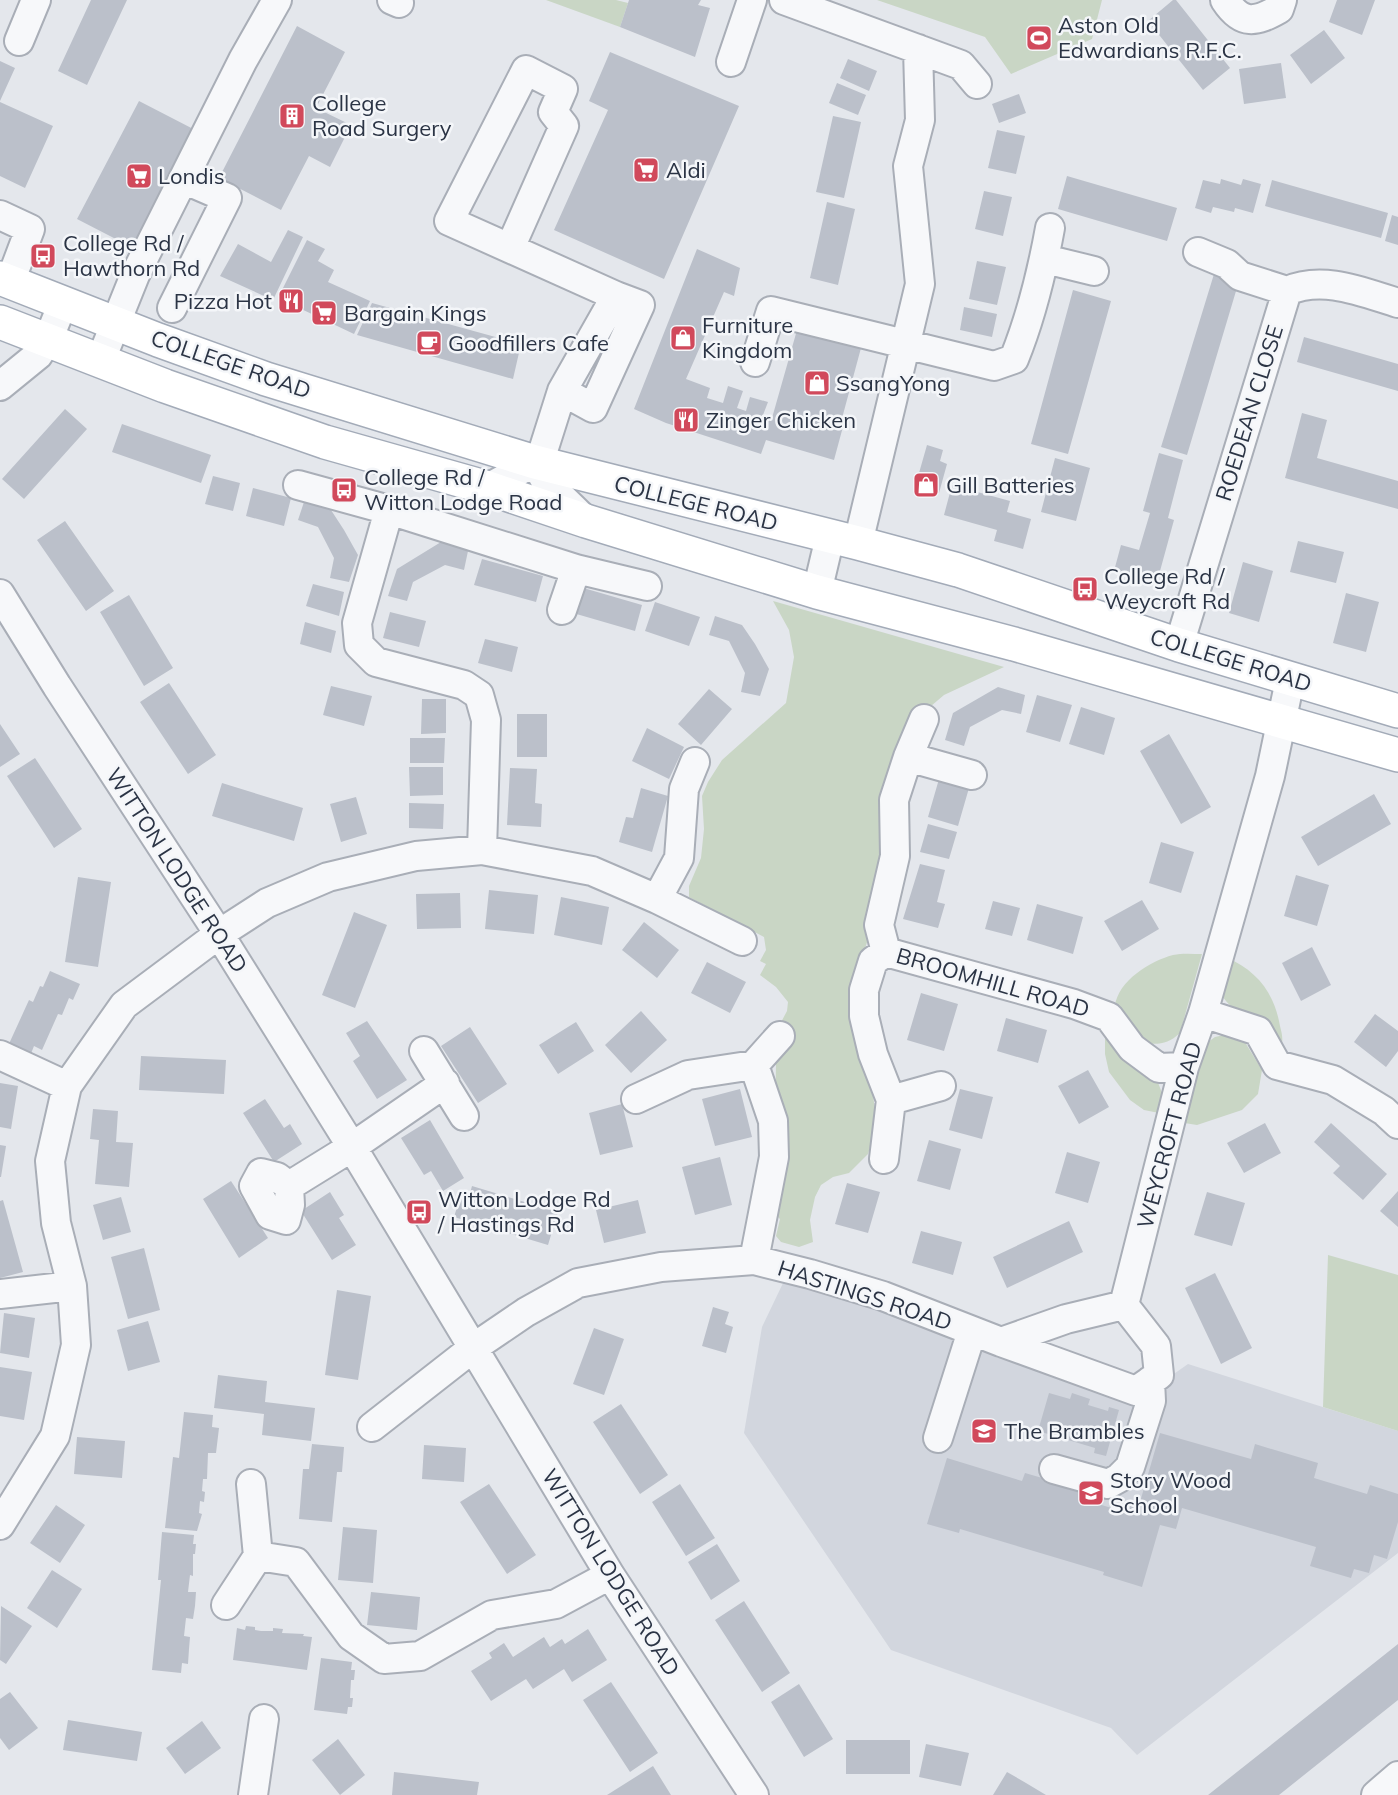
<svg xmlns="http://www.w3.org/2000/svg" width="1398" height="1795" viewBox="0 0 1398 1795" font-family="Mulish,sans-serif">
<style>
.built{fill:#d2d6de}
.green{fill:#c9d6c5}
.building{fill:#bbc0ca}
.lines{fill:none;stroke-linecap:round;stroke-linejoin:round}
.minor-casing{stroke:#a9aeb7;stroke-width:32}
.major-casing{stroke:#a3abb8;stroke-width:36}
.minor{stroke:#f7f8fa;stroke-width:28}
.major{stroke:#fff;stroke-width:33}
.labels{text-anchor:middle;stroke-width:5;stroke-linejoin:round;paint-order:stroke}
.poi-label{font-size:22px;fill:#2b3445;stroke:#f4f6f9;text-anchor:start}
.street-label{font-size:22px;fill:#2b3445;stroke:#f4f6f9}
</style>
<rect width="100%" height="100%" fill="#e4e7ec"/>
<path class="built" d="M784,1281L881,1309L1141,1397L1188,1364L1398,1431V1553L1137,1755L1111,1728L891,1650L744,1433L762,1327Z"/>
<path class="green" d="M546,0H616L628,3L620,27Z
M877,0H1102L1092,39L1011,74L985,37Z
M773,601L1004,667L944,695L911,723L870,933L857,973L877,1125L868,1154L849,1173L833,1177L821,1185L815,1197L810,1220L813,1242L799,1247L781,1242L776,1236L780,1219L774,1213L776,1063L786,1047L778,1028L787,1011L788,1002L776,987L760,975L766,964L760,961L766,950L764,937L689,897V886L701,858L704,829L702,796L708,782L722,760L786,703L794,657L789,630Z
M1202,954L1180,1033C1168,1044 1159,1045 1143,1043L1134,1033L1128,1017L1115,1006C1118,981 1150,961 1173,955C1182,953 1193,954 1202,954Z
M1226,957C1257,971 1274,992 1280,1026C1282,1034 1284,1041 1280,1049C1273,1037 1266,1021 1254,1015C1236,1005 1233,1014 1220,992Z
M1105,1029L1157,1080L1162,1093L1159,1113L1144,1110L1130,1100L1109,1072L1105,1054Z
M1229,1034L1243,1039L1262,1070L1258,1094L1242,1110L1197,1125L1178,1122L1204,1045L1215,1037Z
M1328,1255L1398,1275V1431L1323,1407Z"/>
<path class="building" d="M91,0H127L87,85L58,71Z
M629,0H701L698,5L710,8L695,57L620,27Z
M1173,0H1176L1230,68L1203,90L1148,21Z
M1337,0H1375L1362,35L1329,22Z
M297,26L345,52L316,108L351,125L330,167L309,156L281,210L219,178Z
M1324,30L1345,58L1311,84L1290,55Z
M610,52L739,106L664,279L554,230L608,110L589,101Z
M848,59L877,71L869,91L840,78Z
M0,61L15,68L0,101Z
M1281,63L1286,98L1244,104L1239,69Z
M837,83L866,95L858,115L829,103Z
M1019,94L1026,113L999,123L992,104Z
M139,101L201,133L139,251L77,219Z
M0,102L53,126L25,188L0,176Z
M833,116L861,122L844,198L816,192Z
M997,130L1025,136L1016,174L988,168Z
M1067,176L1177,208L1167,241L1058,209Z
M1221,179L1241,185L1243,179L1261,184L1253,213L1235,208L1234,212L1213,207L1211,213L1195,208L1203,180L1220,184Z
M1272,180L1388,213L1381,238L1265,206Z
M984,191L1012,197L1003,236L975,229Z
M827,202L855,209L838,285L810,278Z
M1392,215L1398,217V245L1385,241Z
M288,230L303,237L273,300L220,276L238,244L271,262Z
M307,240L325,249L318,261L334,270L328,282L370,301L354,334L278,298Z
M697,249L740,268L734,296L724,292L686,379L710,388L707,398L723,403L728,386L743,391L737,408L746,411L750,397L768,402L763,415L772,418L797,330L861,348L841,422L844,423L834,460L766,440L761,454L666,423L634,409Z
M977,261L1006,267L997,305L969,299Z
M1214,274L1239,281L1187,455L1161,447Z
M1073,290L1111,301L1068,454L1031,444Z
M372,303L521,344L513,379L357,335Z
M964,307L997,314L992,337L960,330Z
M1304,337L1398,364V391L1297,362Z
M65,409L87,429L24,499L2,479Z
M1302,413L1327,420L1317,458L1398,481V509L1285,478Z
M122,424L211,455L201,483L112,452Z
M927,445L943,450L940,461L947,464L939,493L915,487Z
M1159,453L1183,460L1168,518L1174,520L1157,582L1114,571L1121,545L1139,550L1150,513L1143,511Z
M1055,458L1090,468L1076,521L1041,512Z
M213,476L240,483L233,511L205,504Z
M952,485L1010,501L1007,512L1031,519L1023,549L994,541L997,530L944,515Z
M253,488L291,498L284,526L246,516Z
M304,502L331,510L344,530L358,555L349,582L330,578L334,558L318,527L298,520Z
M65,521L114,591L86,611L37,540Z
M1298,541L1344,552L1336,583L1290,572Z
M441,542L468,551L464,570L445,565L413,582L407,601L388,596L397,569Z
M482,559L543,576L536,602L474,585Z
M1243,562L1273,571L1259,622L1229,613Z
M313,584L344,592L339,616L306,606Z
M580,587L642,605L635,631L573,613Z
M1346,593L1379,602L1366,652L1333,643Z
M129,595L173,668L144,686L100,612Z
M655,602L700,617L689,646L645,631Z
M390,612L426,621L419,647L383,638Z
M715,616L742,625L755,644L769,669L760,696L741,692L745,673L729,641L709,635Z
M305,622L336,631L331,653L300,644Z
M485,639L518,647L512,672L478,663Z
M169,683L216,755L188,774L140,702Z
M331,686L372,696L364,726L323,715Z
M998,687L1025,695L1021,714L1002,710L970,727L964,746L945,740L953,713Z
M709,689L732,709L701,745L678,724Z
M1037,695L1072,705L1060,742L1026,732Z
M422,699H446V733L421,734Z
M1081,707L1115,718L1104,755L1069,744Z
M517,714H547V757H517Z
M0,724L20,754L0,767Z
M647,728L684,747L669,779L632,761Z
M1169,734L1211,807L1181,824L1140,751Z
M410,738H445L444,763H410Z
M35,758L82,829L54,848L7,776Z
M409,767H443V795L410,796Z
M510,768L537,769L535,803L542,804L541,827L507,825Z
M939,779L969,788L958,826L928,817Z
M222,783L303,808L294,841L212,816Z
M641,788L668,796L652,852L619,842L626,817L633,818Z
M1374,794L1391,824L1318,866L1301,837Z
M356,797L367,834L341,842L330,804Z
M409,803L444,804L443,829L409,828Z
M928,824L957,832L949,859L920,852Z
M1161,842L1194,852L1181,893L1149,883Z
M920,864L945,870L937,902L945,904L938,928L903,919Z
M1296,875L1329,885L1317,926L1284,916Z
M78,877L111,882L98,967L65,962Z
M489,890L538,895L534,934L485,929Z
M460,893L461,928L417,929L416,894Z
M561,897L609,907L602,945L554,935Z
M1142,900L1159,929L1122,951L1104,921Z
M993,901L1020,908L1012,936L985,929Z
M1037,904L1083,917L1073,954L1027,940Z
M354,912L387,925L355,1008L322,995Z
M644,922L679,950L657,978L622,950Z
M1312,947L1331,985L1301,1001L1282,963Z
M707,962L746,982L730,1013L691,993Z
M50,971L80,984L73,1000L69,998L62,1015L58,1014L42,1050L34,1046L30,1056L8,1046L29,1000L33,1002L40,986L43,987Z
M921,993L958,1004L944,1051L907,1040Z
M641,1011L667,1040L631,1073L605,1045Z
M1375,1014L1398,1031V1051L1386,1067L1354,1042Z
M1006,1018L1047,1030L1038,1063L997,1051Z
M367,1021L407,1080L377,1099L353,1061L360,1056L346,1033Z
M576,1022L594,1051L558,1074L539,1045Z
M470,1027L507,1084L478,1103L441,1046Z
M141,1056L226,1060L224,1094L139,1090Z
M1088,1070L1109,1107L1079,1124L1058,1086Z
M0,1083L18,1086L11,1129L0,1127Z
M740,1089L752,1137L715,1146L702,1099Z
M960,1089L993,1097L982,1139L949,1130Z
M265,1099L284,1128L290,1124L302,1144L274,1162L243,1113Z
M622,1104L633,1147L600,1155L589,1113Z
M93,1109L118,1111L116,1142L133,1143L129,1187L95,1184L99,1140L90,1139Z
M430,1120L464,1178L443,1191L431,1171L424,1175L401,1138Z
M1265,1123L1281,1153L1244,1173L1227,1143Z
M1331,1123L1387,1174L1363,1200L1333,1173L1340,1166L1314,1142Z
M929,1140L961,1149L950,1190L917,1181Z
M0,1145L6,1146L1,1177H0Z
M1067,1152L1100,1162L1088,1203L1055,1193Z
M720,1157L732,1205L695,1215L682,1167Z
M231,1181L268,1238L239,1258L203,1199Z
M847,1183L880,1192L868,1233L835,1224Z
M472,1186L558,1212L548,1245L454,1217L461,1194L469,1197Z
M1398,1191V1227L1380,1211Z
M330,1192L344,1215L339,1218L356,1245L332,1260L301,1211Z
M1207,1192L1245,1203L1232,1246L1194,1235Z
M121,1197L131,1232L103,1240L93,1205Z
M3,1200L23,1272L0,1278V1201Z
M638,1200L646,1233L604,1243L596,1210Z
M1069,1221L1083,1252L1007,1288L993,1257Z
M921,1231L962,1242L953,1275L912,1263Z
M144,1248L160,1310L128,1319L111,1257Z
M1215,1273L1252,1348L1221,1364L1185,1288Z
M337,1290L371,1296L358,1380L325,1375Z
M713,1307L729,1312L725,1324L733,1327L726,1353L702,1346Z
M4,1313L35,1318L29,1358L0,1353Z
M148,1321L160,1362L128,1371L117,1330Z
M594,1328L624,1339L604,1395L573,1384Z
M0,1367L32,1372L24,1420L0,1416Z
M218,1375L267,1381L265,1402L315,1408L311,1441L262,1435L264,1414L214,1408Z
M1049,1393L1070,1399L1072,1393L1090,1399L1088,1405L1108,1411L1109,1407L1119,1410L1106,1456L1094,1453L1095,1448L1038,1431Z
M621,1404L668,1475L640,1494L593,1422Z
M184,1412L213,1415L212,1427L219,1428L216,1453H208L207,1479H203L202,1491L205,1492L204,1502L200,1501L199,1513L202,1514L197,1531L165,1528L173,1457L179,1458Z
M1160,1433L1251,1459L1255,1444L1318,1463L1314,1478L1367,1494L1370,1485L1398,1494V1522L1387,1559L1374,1555L1369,1573L1354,1569L1351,1578L1310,1566L1316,1547L1182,1508L1176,1529L1160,1525L1142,1587L1103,1575L1104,1572L960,1529L959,1533L927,1524L947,1458L1022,1481L1025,1473L1087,1491L1085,1500L1128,1513L1131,1505L1140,1502Z
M77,1437L125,1441L122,1478L74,1474Z
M312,1444L344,1447L342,1472H337L332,1522L299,1519L303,1469H309Z
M424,1445L466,1448L464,1482L422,1479Z
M489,1484L536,1555L507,1574L460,1502Z
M680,1484L715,1538L686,1556L652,1502Z
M56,1505L85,1525L60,1563L30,1543Z
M343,1527L377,1530L373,1583L338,1580Z
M162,1532L194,1535L193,1544H196L195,1554H193V1576L190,1575L188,1592H196L195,1606L193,1619L186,1618L184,1636L190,1637L189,1649L188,1664L182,1663L181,1673L152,1670L161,1580H158Z
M717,1544L740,1581L711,1600L688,1562Z
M52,1570L82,1589L57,1628L27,1608Z
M371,1592L420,1597L417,1630L367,1625Z
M744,1601L790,1673L762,1692L715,1620Z
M1,1606L32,1626L6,1664L0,1660Z
M246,1626L255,1627V1630L261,1631H273V1628L283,1629L282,1633L304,1634L303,1636L312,1637L307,1670L233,1660L237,1628L245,1630Z
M588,1629L607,1660L572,1682L564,1669L533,1689L526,1679L491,1701L471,1671L492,1658L489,1653L504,1643L513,1657L544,1637L550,1647L562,1639L565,1644Z
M1398,1644V1700L1279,1795H1208Z
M321,1658L352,1662L351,1670H355L354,1680H351L350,1698H353L352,1707H348L347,1714L314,1710Z
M611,1682L658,1753L630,1772L583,1700Z
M799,1684L833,1739L804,1757L771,1702Z
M10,1692L38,1728L9,1750L0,1738V1699Z
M68,1720L142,1732L137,1761L63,1750Z
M202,1721L221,1748L185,1774L166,1748Z
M338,1739L365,1775L340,1795L312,1760Z
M846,1740H910V1774H846Z
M926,1744L969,1753L961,1786L919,1777Z
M653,1766L671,1795H607Z
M394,1772L479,1782L477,1795H392Z
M1007,1772L1026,1783L1046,1795H993Z"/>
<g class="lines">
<defs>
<path id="minor" d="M392,0L399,3
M784,0L961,65L977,84
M1225,0C1242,26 1256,22 1279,9L1282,0
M19,41L36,0
M731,62L752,0
M0,215L30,229L10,282
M1198,252L1227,264L1240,276L1287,291
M1045,259L1094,271
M172,308L227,198L183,179
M100,362L135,275L243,60L277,0
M755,362L771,311L994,366L1014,359C1031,317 1042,272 1050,228
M0,386L38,355L48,340L63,303
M562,391L593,408L640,305L616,296
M535,462L546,482L586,521
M298,485L389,510L576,569L647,586
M488,488L535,462L543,451L562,391L616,296L449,221L526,70L563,89L553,112L564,126L510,248
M389,510L357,623L359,645L376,662L464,685L479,695L486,720L482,850
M858,543L920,284L908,166L920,120L918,49
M817,592L830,537
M0,594L57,686L219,934L352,1147L610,1575L754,1795
M562,610L576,569
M1179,645L1287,291C1323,275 1362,292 1398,303
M908,757L972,775
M657,899L679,858L684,789L695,762
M886,952L1074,1004L1109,1017L1132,1048L1159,1068L1184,1067
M886,952L879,925L895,856L894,800L908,757L924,719
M1203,1013L1258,1031L1277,1065L1333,1080L1384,1111L1398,1124
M424,1051L464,1116
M0,1055L67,1086
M754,1065L780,1036
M636,1099L688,1075L754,1065L773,1121L774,1157L754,1260
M891,1100L941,1086
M884,1159L891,1100L873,1054L864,1016V990L873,961L886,952
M289,1186L277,1177L261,1173L254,1186L270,1215L286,1220L290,1205L289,1186L352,1147L445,1083
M0,1294L72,1286
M1001,1342L1136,1391L1159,1375L1156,1346L1124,1305L1184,1067L1203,1013L1270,776L1290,680
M372,1427L473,1348L526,1312L578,1283L661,1267L754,1260L810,1274L883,1296L1001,1342L1066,1319L1124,1305
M938,1438L972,1331
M1054,1469L1108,1484L1119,1478L1130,1467L1151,1401L1150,1381
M251,1484L258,1556L296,1562L351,1636L384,1659L420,1656L492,1615L556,1604L610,1575
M0,1525L55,1436L76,1345L72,1286L56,1223L50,1161L67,1086L124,1005L219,934L267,903L328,877L416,856L482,850L592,871L657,899L742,941
M226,1605L258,1556
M253,1795L264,1719
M1376,1795L1398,1776"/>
<path id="major" d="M0,278L158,340L266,379L535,462L858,543L958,570L1179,645L1398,711
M0,322L165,386L325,442L488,488L586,521L817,592L1014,644L1398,755"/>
</defs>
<use href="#minor" class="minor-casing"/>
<use href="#major" class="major-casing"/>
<use href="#minor" class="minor"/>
<use href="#major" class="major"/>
</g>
<defs>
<symbol id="stadium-square" viewBox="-11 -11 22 22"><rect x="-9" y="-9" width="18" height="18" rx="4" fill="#d1495b" stroke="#f4f6f9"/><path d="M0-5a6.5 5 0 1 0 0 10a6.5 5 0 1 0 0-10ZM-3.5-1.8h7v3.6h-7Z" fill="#fff"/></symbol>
<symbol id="building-square" viewBox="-11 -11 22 22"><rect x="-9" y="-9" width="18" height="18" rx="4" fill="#d1495b" stroke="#f4f6f9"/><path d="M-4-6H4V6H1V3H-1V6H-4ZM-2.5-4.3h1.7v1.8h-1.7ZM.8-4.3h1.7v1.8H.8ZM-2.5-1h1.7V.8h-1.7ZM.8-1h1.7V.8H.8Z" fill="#fff"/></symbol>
<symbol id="supermarket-square" viewBox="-11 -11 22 22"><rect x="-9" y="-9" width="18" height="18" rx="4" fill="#d1495b" stroke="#f4f6f9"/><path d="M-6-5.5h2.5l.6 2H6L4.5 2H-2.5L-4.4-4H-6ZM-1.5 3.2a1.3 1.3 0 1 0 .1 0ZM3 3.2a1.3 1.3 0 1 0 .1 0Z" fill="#fff"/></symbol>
<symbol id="bus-square" viewBox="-11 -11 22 22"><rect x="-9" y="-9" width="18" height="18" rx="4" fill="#d1495b" stroke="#f4f6f9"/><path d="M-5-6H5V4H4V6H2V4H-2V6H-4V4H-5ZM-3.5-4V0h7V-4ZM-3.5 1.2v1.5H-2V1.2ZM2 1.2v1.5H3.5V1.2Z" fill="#fff"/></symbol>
<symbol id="restaurant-square" viewBox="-11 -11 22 22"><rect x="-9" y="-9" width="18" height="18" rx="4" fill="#d1495b" stroke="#f4f6f9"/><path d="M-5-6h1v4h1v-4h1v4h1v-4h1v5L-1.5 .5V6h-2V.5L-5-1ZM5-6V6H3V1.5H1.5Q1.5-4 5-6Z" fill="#fff"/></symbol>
<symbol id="shop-square" viewBox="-11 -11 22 22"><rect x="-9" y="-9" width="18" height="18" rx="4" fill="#d1495b" stroke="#f4f6f9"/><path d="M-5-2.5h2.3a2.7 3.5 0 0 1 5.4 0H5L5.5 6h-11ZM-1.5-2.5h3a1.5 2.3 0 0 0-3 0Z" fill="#fff"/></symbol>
<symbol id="cafe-square" viewBox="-11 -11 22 22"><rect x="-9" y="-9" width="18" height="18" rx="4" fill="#d1495b" stroke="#f4f6f9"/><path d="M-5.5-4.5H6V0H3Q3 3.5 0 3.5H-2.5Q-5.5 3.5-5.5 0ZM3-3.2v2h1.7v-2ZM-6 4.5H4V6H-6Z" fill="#fff"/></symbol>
<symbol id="school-square" viewBox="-11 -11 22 22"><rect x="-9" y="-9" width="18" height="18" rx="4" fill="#d1495b" stroke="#f4f6f9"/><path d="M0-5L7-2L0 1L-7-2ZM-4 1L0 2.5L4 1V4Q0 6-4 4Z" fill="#fff"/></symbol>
</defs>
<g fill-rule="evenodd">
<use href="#stadium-square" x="1024" y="23" width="30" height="30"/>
<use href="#building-square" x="277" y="101" width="30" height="30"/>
<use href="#supermarket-square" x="631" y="155" width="30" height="30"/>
<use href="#supermarket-square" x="124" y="161" width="30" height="30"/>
<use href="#bus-square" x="28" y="241" width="30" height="30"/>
<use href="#restaurant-square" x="276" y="286" width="30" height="30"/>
<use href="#supermarket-square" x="309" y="298" width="30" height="30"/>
<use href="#shop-square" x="668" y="323" width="30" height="30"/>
<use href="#cafe-square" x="414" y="328" width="30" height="30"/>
<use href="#shop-square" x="802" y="368" width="30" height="30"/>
<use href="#restaurant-square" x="671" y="405" width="30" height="30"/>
<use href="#shop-square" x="911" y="470" width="30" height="30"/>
<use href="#bus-square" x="329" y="475" width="30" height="30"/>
<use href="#bus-square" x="1070" y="574" width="30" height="30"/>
<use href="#bus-square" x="404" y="1197" width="30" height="30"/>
<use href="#school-square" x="969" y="1416" width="30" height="30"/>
<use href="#school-square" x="1076" y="1478" width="30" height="30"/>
</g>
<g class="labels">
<g class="poi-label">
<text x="1058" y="33">Aston Old<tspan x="1058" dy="25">Edwardians R.F.C.</tspan></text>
<text x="312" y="111">College<tspan x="312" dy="25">Road Surgery</tspan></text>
<text x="666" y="178">Aldi</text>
<text x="158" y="184">Londis</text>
<text x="63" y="251">College Rd /<tspan x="63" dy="25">Hawthorn Rd</tspan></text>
<text x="272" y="309" text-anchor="end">Pizza Hot</text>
<text x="344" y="321">Bargain Kings</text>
<text x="702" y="333">Furniture<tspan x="702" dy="25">Kingdom</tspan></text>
<text x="448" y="351">Goodfillers Cafe</text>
<text x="836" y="391">SsangYong</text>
<text x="706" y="428">Zinger Chicken</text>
<text x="364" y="485">College Rd /<tspan x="364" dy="25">Witton Lodge Road</tspan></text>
<text x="946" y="493">Gill Batteries</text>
<text x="1104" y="584">College Rd /<tspan x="1104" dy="25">Weycroft Rd</tspan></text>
<text x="438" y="1207">Witton Lodge Rd<tspan x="438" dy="25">/ Hastings Rd</tspan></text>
<text x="1004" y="1439">The Brambles</text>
<text x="1110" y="1488">Story Wood<tspan x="1110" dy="25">School</tspan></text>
</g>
<g class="street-label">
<text transform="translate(231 364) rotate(19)" y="8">COLLEGE ROAD</text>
<text transform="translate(1249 413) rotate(-73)" y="8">ROEDEAN CLOSE</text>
<text transform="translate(696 503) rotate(14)" y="8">COLLEGE ROAD</text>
<text transform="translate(1231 660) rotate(17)" y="8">COLLEGE ROAD</text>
<text transform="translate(177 870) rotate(57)" y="8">WITTON LODGE ROAD</text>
<text transform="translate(993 982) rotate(16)" y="8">BROOMHILL ROAD</text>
<text transform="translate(1169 1135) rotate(-75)" y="8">WEYCROFT ROAD</text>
<text transform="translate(865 1295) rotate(18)" y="8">HASTINGS ROAD</text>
<text transform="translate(611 1572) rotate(58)" y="8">WITTON LODGE ROAD</text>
</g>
</g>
</svg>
